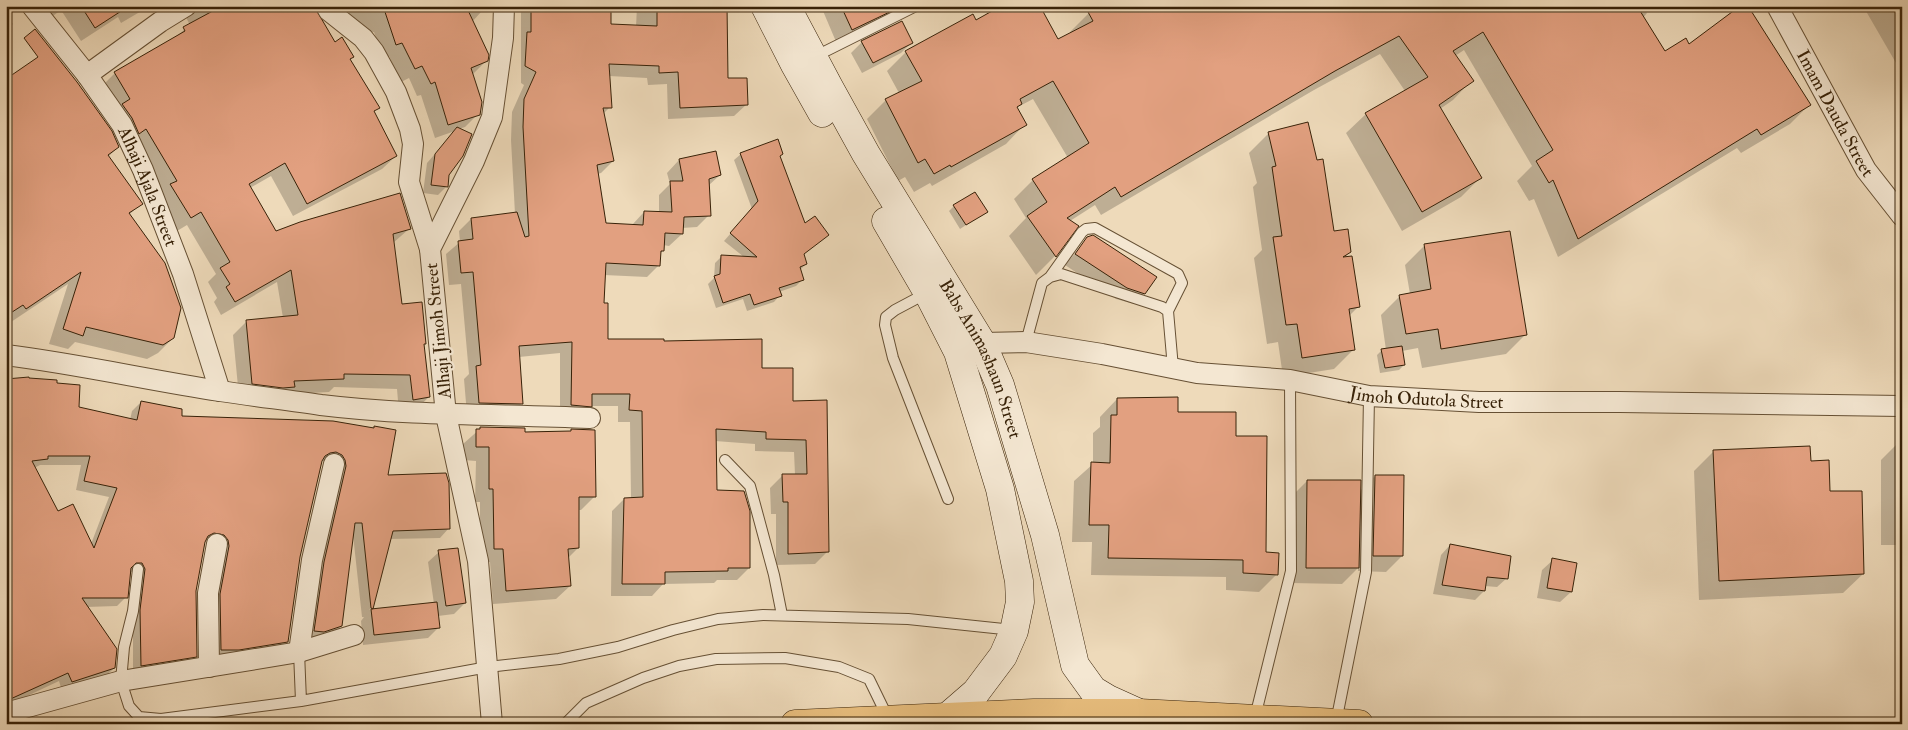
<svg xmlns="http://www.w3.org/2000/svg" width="1908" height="730" viewBox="0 0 1908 730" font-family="'IM FELL Double Pica',serif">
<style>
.shadow{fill:#0003;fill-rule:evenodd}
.building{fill:#e2a080;stroke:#382208;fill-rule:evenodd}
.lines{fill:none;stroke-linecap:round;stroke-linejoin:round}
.service-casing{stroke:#665034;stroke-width:12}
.minor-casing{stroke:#665034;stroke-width:22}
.secondary-casing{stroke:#382208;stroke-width:29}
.trunk-casing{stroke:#382208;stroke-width:29}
.service{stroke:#f4e7d2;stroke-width:10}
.minor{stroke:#f4e7d2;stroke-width:20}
.secondary{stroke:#f4e7d2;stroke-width:28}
.trunk{stroke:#e7bd7d;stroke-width:28}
.labels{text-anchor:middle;stroke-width:4.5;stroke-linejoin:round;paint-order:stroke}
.street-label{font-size:18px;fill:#382208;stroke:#f4e7d2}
</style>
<rect width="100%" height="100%" fill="#eedaba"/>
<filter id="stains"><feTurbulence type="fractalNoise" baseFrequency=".004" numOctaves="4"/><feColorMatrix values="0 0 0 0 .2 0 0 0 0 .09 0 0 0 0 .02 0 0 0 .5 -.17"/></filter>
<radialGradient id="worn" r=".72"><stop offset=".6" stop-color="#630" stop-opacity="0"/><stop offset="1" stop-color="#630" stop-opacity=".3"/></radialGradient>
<path class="shadow" d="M28,6H150L121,23L118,17L81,41L61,10L42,24Z
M180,6H311L378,107L373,113L396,156L382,169L293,216L271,176L250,188L276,232L409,229L393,243L400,305L423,345L429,397L415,410L399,413L397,389L334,387L329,392L239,397L233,335L247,321L283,318L277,282L221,315L214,302L217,298L208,282L216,274L187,225L177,231L158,199L163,193L132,142L101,87L115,73L173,39L190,25Z
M347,6H480L481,12L472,22L487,60L472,75L479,113L465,127L459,129L446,187L438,195L423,193L427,163L455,131L435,138L421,95L417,96L409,78L401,82L389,56L383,58L374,32L356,37Z
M521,6H610V26L636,27L637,6H725L727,80L747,104L734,116L668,119L667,84L648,85L647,78L609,76L610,107L603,114L613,161L601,173L597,174L605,224L632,225L644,212L659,213V195L670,184L667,173L679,160L720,175L708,186L709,215L697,227L682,228V234L669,246L663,245V250L660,254L659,265L647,277L604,275L603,304L607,340L761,369L791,402H826L828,551L815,564L776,565V514H771L770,488L782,476L795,475L794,452L755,451V444L715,441L716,491L749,568L737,580H717L714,583L663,584L652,596H611L612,511L624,499H631L630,422H618V406H592L579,418L560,417V353L519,357L522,403L510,416L467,415L464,379L469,374L461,284L449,285L446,254L460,242L459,231L471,219L515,214L511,140L512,112L524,85L521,83Z
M828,6H898L883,21L837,44L823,11Z
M1100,6H1643L1647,13L1643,18L1665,53L1689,46L1809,105L1790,124L1741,153L1737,148L1558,257L1534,199L1529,201L1517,181L1532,166L1464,50L1455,56L1472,80L1453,100L1440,109L1480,178L1461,197L1402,231L1346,133L1366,114L1405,91L1380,54L1314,90L1101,215L1095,205L1070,221L1077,226L1055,256L1036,275L1009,236L1026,218L1014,199L1033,180L1068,158L1033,99L1016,108L1025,124L1006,144L932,186L930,183L914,192L905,177L898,181L867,119L886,100L899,93L887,71L906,52L976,22L1057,41L1070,34V32L1089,13Z
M1863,6H1902V60L1896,63Z
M6,15L13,24L6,31Z
M862,42H912L901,53L862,73L851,53Z
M6,80L118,147L108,157L141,203L129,215L173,338L158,353L147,359L75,342L68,349L49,344L68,284L11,322L8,318L6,319Z
M1268,134L1333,232L1350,252L1344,258L1358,307L1349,316L1354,349L1334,369L1283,377L1278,342L1267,344L1254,258L1262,250L1253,187L1257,183L1249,153Z
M741,154L779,157L804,225L827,235L803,255L806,264L800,270L803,279L796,286L779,292L780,295L774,302L747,311L743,299L716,308L708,284L714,278L715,263L722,256L744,257L724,241L752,209L734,160Z
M954,206L986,212L960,229L949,211Z
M1089,237L1144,294L1134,304L1116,299L1065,265Z
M1425,245L1526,334L1506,354L1422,368L1418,348L1402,351L1404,365L1399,370L1380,373L1377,355L1382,350H1386L1381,315L1400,296L1410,294L1405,265Z
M6,380L56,384L78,408L130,420L132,411L141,402L181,418L333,423L387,477L449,528L440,538L389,539L372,608L369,610L434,604L428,562L439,552L465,603L454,614L438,616L439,627L428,638L363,645L361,621L364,617H362L353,535L341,626L332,635L306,640L327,461H321L299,557L287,641L278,650L212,659L209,541H204L195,591L196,656L187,665L133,674V572H130L126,597L117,606L86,607L114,668L105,677L62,691L59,681L6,706ZM40,465H81L76,490L109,497L91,544L57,513L34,468Z
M1117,399L1176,414L1235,437L1265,553L1277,574L1259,592L1226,590V577L1091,575L1092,542H1072L1074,481L1093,464V433L1100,427V417Z
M481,428L524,433L595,496L581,510H578V548L568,558L570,586L556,599L493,604L490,562L480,563V502H475L476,461L463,460V444Z
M1897,444H1902V545H1881V460Z
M1713,452L1810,462L1829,493L1863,574L1843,593L1699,600L1694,471Z
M1375,476L1402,556L1386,572L1358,571V568L1342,584L1291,583V497L1307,481L1359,492Z
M1450,545L1507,578L1497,587L1485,586L1484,591L1475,600L1433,594L1441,555Z
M1553,560L1571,592L1560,602L1537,598L1542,570Z"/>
<path class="building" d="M81,6H129L95,28Z
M222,6H314L335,42L342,37L354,57L350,59L380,108L374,111L397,156L307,204L285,163L249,184L276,231L300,222L400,193L411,229L393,234L402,304L422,302L426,344H424L430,397L413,400L410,375L344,374V379L294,381L295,387L283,388L252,384L246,320L298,315L291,270L235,302L226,287L230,284L220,268L230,262L201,212L191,218L170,184L177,181L146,129L139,134L132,118L122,104L130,99L114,72L185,31L183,27Z
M383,6H466L489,55L488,61L471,68L482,102L480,115L448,125L435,82L431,84L422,66L415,69L402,43L396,45Z
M531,6H611V24L657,26V11H678V6H727L728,78H747L748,105L680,108L678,72L659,73V66L609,64L612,108H603L614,161L597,165L606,223L643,225L644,211L672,212L670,181H683L679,159L716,151L721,175L709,179L711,216L684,217L683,234L665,233L664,251H661L660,266L606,263L604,303H608V339H664V341L762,339V368H793V401L827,400L829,552L788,554V502H783L782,474H807L806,440L766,439V432L716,429L717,490L744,491L750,511V568H728V571L665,572V584H622L624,498L643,497L642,411L629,410L630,394H592V407L571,405L572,342L519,346L523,404L479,403L476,366L481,365L473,272L461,273L458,241L473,239L471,218L517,212L525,237L529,236L523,127L524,99L536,72L525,66L527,32H531Z
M841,6H894L896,9L852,30Z
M1001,6H1040L1058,39L1093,21L1088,12L1098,6H1637L1665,51L1686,38L1689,44L1740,6H1748L1811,105L1761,135L1757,129L1578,239L1553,180L1549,183L1536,161L1553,150L1483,32L1453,51L1474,81L1439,105L1482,178L1422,212L1365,113L1428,77L1399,36L1335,71L1121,197L1115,187L1067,218L1079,226L1056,257L1027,216L1047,202L1032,179L1089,143L1053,81L1020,99L1022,104L1017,107L1027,125L951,167L950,165L934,174L925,159L918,163L885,99L922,81L905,51L973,14L976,20Z
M902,21L913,43L873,63L861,41Z
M35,29L77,82L112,131L119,147L108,155L143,204L129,213L165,263L181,308L174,338L163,345L86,327L83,336L63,329L81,272L26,309L23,305L6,316V79L38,57L24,38Z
M1308,122L1317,160L1323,159L1334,231L1348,229L1351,252L1343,257L1352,256L1360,307L1349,309L1355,350L1302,358L1297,324L1286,325L1273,237L1282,236L1272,167L1276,166L1268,132Z
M457,127L472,134L463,156L449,175L448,187L431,185L435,154Z
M778,139L783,154L780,156L805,223L815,216L829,235L804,254L807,264L800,267L804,280L779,288L782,296L754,305L750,294L723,303L714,276L720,274L721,255L757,257L730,233L758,201L740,153Z
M975,192L988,212L966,225L953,205Z
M1510,231L1527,335L1441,349L1438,329L1406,334L1399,295L1431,289L1424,244Z
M1093,235L1157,277L1145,294L1127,288L1075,254L1087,237Z
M1402,346L1405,365L1385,368L1381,349Z
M29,377V378L57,380V383L80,385L79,407L137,420L141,401L182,409V416L333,421L374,428V426L396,430L388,475L446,473L449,483L450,529L393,531L373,609L371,608L362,523H355L342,626L324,632L314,631L324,562L346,466L345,460L342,455L336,452L330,453L325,456L322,461L300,557L288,642L239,650H221L220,594L229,546L228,540L224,535L214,533L208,536L205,542L196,591L197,657L141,666L140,610L145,569L142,563H136L131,568L128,598H82L117,649L115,668L72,682L68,673L6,701V379ZM48,456H90L84,481L117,488L94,548L73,504L58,511L32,461L48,459Z
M1178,397V412H1236V436H1267L1266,552L1279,553L1278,575L1243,573V560L1108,558L1109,525H1089L1091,462L1110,463L1111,415H1117V398Z
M480,427L525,428V432L571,431V429L595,430L596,497H579V548L568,549L571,586L506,591L503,549H494L493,489H489V447H476V429H480Z
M1810,446L1811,461L1829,460L1830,491H1862L1864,574L1719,581L1713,450Z
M1375,475H1404L1403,556H1373Z
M1307,480H1361L1359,568H1306Z
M1450,544L1511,556L1508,579L1487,577L1485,591L1442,585Z
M458,548L466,603L446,606L438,550Z
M1552,558L1577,563L1572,592L1547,588Z
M437,602L440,628L374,635L371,609Z"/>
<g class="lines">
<defs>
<path id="service" d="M814,57L916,6
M1050,277L1082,232L1086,229L1095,228L1178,274L1182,283L1168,311
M927,293L895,310L886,317L885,325L893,358L948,499
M1026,342L1042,283L1050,277L1061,274L1162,307L1168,311L1173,368
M725,460L750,486L774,575L782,615
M138,569L133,611L124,647L121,681L129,706L139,717L161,719L301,701L488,667L559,659L618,647L673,630L718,619L763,615L908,619L1013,630
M299,652L301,701
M1255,717L1291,571L1290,380
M1336,722L1366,572L1369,396
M565,724L586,703L643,678L679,666L716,659L785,658L839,667L869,679L888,718"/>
<g id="minor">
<path id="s1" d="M32,6L87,75L122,125L143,170L183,274L220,391"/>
<path d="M326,6L329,11L363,38L374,52L396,92L410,129L413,144L409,182L430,249"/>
<path id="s2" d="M1777,6L1866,170L1902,216"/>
<path d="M87,75L160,22L186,6"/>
<path id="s3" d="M972,347L982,343L1026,342L1102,354L1197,373L1290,380L1369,396L1479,402H1620L1902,406"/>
<path d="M6,355C78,364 148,380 220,391C253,396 287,400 321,405C411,416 500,414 590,418"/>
<path d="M299,652L312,560L334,464"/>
<path d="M209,667L208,593L217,544"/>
<path d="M6,713L121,681L299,652L354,635"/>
<path d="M492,724L478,561L446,415L430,249L474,161L492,117L503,38L504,6"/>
</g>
<g id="secondary">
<path d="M765,6L795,65L822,113"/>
<path id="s4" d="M786,6L829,87L866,154L982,343L1000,385L1045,535L1075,665L1093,690L1108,699L1139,713"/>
<path d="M886,221L928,293L958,352L1000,489L1019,581L1020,602L1014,631L1003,656L976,692L946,718"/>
</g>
<path id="trunk" d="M795,724L1034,713H1139L1359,724"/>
</defs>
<use href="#service" class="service-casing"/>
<use href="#minor" class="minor-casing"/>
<use href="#secondary" class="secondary-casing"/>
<use href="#trunk" class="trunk-casing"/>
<use href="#service" class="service"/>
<use href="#minor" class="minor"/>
<use href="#secondary" class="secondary"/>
<use href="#trunk" class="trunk"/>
</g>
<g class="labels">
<g class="street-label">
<text dy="6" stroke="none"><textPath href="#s2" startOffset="122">Imam Dauda Street</textPath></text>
<text dy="6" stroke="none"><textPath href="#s1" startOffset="216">Alhaji Ajala Street</textPath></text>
<text transform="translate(438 331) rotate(-96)" y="6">Alhaji Jimoh Street</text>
<text dy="6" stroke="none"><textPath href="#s4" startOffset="404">Babs Animashaun Street</textPath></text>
<text dy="6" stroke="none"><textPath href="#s3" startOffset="460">Jimoh Odutola Street</textPath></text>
</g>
</g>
<rect width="1908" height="730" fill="none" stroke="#eedaba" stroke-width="25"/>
<rect x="8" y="8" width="1893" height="715" fill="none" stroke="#382208" stroke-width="2.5"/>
<rect x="12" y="12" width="1883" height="705" fill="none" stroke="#382208"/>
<rect width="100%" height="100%" filter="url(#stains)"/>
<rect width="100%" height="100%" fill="url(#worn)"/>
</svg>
